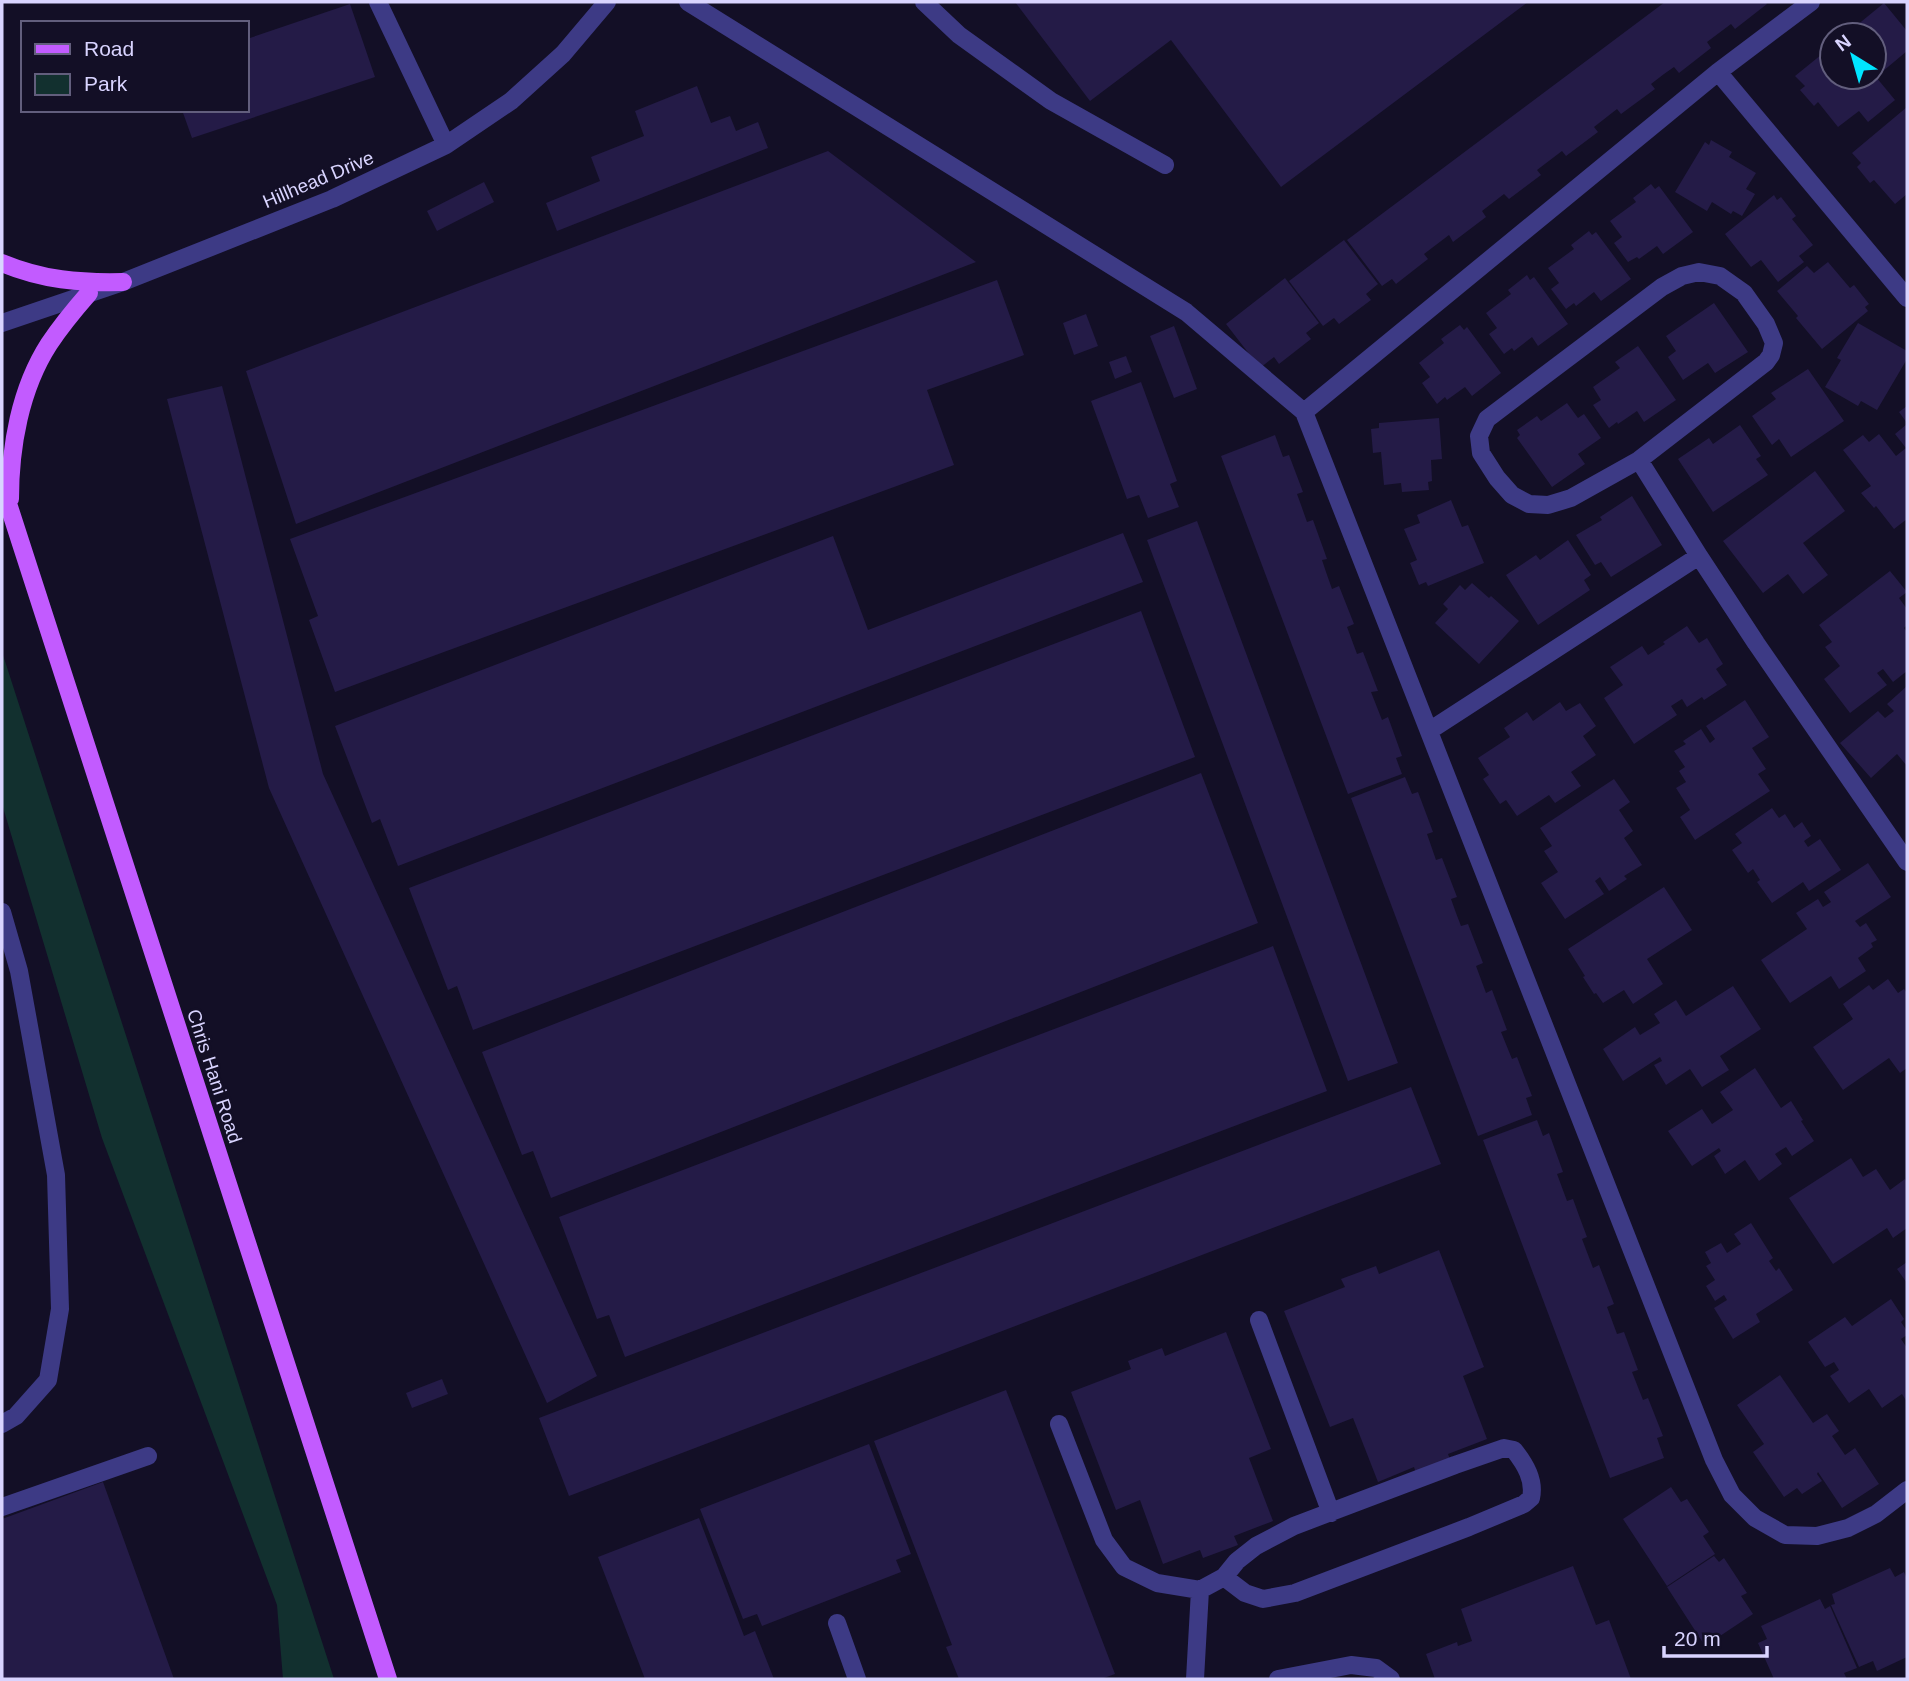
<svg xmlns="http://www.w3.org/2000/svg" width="1909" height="1681" viewBox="0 0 1909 1681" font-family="Arial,sans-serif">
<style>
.green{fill:#12302f}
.building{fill:#241b47}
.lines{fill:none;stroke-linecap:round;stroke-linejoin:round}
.minor{stroke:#3d3a85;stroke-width:18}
.major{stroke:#c25bff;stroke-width:18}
.labels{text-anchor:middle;stroke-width:5;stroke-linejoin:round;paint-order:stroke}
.street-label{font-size:19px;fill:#d9d4ff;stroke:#130f26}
</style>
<rect width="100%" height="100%" fill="#130f26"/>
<path class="green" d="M2,652L334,1679H283L277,1605L102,1138L2,804Z"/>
<path class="building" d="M1015,2H1528L1281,187L1171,40L1090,101Z
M1665,2H1765L1767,4L1735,29L1731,24L1707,42L1711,48L1679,73L1674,67L1664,74L1651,84L1655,89L1621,114L1617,109L1594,127L1598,132L1566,156L1562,151L1537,170L1541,175L1509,199L1504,194L1482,211L1486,217L1453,242L1449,235L1424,254L1428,259L1396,284L1392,279L1382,286L1347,240Z
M1884,3L1907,31V51L1876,77L1895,100L1868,122L1859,111L1838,127L1818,102L1814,106L1800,90L1805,86L1795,76L1832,46V77H1874V35H1845Z
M350,4L375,77L192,138L182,110H247V39Z
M697,86L711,123L730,116L736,131L758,122L768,148L557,231L546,203L600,181L591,157L644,136L635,111Z
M1907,107V194L1895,204L1874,180L1870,183L1857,167L1861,163L1852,153Z
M1711,140L1732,152L1729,157L1756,173L1746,189L1755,194L1742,216L1733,211L1731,214L1712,202L1707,211L1675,192L1705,142L1709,145Z
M828,151L976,262L296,524L246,371Z
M484,182L494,202L437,231L427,211Z
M1651,184L1655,189L1659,186L1693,232L1663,254L1657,246L1639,259L1637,257L1628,262L1614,243L1622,237L1610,221L1636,202L1633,198Z
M1774,195L1777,200L1781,197L1796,216L1792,219L1813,245L1799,256L1804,262L1778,282L1761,260L1751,267L1725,234Z
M1589,231L1592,235L1596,232L1631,279L1601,301L1594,292L1576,306L1574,303L1566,309L1551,289L1559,283L1548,268L1574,249L1571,245Z
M1344,240L1378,284L1366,294L1371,300L1339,324L1334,318L1323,326L1289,281Z
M1828,262L1850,288L1854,285L1869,304L1865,307L1868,311L1822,349L1796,318L1798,316L1777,291L1807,266L1814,273Z
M1527,275L1530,280L1534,277L1568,324L1538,346L1532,337L1514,351L1512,348L1504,354L1489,334L1497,328L1486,313L1511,294L1508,290Z
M1285,278L1319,323L1306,333L1311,339L1279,364L1274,357L1260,368L1226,324Z
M997,280L1024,355L927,390L954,465L335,692L309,620L318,616L290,539Z
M1714,303L1748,352L1715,373L1708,363L1683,380L1668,357L1676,351L1666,336Z
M1086,314L1098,346L1074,355L1063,323Z
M1858,323L1907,351V359L1877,410L1861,401L1858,406L1825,387L1841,360L1837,358Z
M1460,325L1464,330L1467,327L1501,373L1472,396L1465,387L1447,400L1445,397L1437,404L1422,383L1430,377L1419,363L1444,343L1441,339Z
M1174,326L1197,389L1174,398L1150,336Z
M1638,346L1676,400L1644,422L1637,411L1618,424L1617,422L1609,428L1593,405L1601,400L1593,387L1620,368L1615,362Z
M1126,356L1132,372L1115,379L1109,362Z
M1808,369L1844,421L1791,457L1779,439L1772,445L1752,416L1776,399L1771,393Z
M1141,382L1177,481L1170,484L1179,507L1148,518L1139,495L1127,499L1091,401Z
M222,386L323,774L597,1376L547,1403L269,788L167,399Z
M1567,403L1578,418L1584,414L1601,438L1578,454L1585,464L1552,487L1517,438L1520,435L1517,430L1537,416L1541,421Z
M1907,406V423L1899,412Z
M1439,418L1442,459L1431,460L1432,481L1428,482L1429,490L1402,492L1401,483L1384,485L1381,452L1373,453L1371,429L1379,428V423Z
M1907,424V519L1894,529L1876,506L1874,508L1861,493L1871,486L1843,450L1863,435L1869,442L1879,434L1896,456L1906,448L1895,434Z
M1740,425L1761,456L1756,459L1768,475L1713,512L1678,459L1709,438L1713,444Z
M1275,435L1283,457L1289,455L1303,492L1297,494L1301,505L1307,522L1313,520L1327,559L1322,560L1326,572L1332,589L1339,586L1354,624L1347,627L1357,654L1363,652L1378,691L1371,692L1382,720L1388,717L1402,756L1396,758L1402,774L1348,794L1221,456Z
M1815,471L1845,511L1803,543L1828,575L1803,594L1788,574L1763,593L1723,541Z
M1632,496L1662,545L1611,577L1601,562L1595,565L1576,535L1602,520L1600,517Z
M1451,500L1462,527L1468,525L1484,563L1428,586L1426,582L1419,585L1410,563L1417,560L1404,529L1420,523L1417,515Z
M1197,521L1398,1063L1348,1081L1147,540Z
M1123,533L1143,582L398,866L380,819L372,823L335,726L833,536L868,630Z
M1568,540L1591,575L1584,580L1590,590L1538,625L1506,575L1536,555L1540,560Z
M1890,571L1907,592L1899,598L1907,609V625L1904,628L1907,632V671L1893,682L1883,669L1877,673L1887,685L1850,713L1824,679L1840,666L1825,647L1832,642L1819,625Z
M1472,583L1489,598L1491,596L1519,621L1479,664L1435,623L1448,609L1443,604L1460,585L1465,590Z
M1141,611L1195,757L473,1030L457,986L448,990L409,888Z
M1687,626L1699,643L1707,638L1723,664L1716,669L1727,685L1704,700L1702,697L1687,707L1682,699L1671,706L1677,715L1634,744L1604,698L1623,685L1610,667L1642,646L1648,655L1665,644L1663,642Z
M1907,686V766L1897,754L1871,778L1840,743L1878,711L1885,718L1894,711L1887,704Z
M1745,700L1769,737L1752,748L1766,769L1758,774L1770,791L1695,840L1680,817L1690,810L1676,788L1686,782L1679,771L1685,767L1674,751L1686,744L1683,741L1701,729L1710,743L1715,739L1706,726Z
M1560,702L1566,711L1580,703L1596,726L1583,736L1596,755L1571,772L1581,786L1555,803L1549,795L1517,816L1506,800L1500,804L1483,779L1489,775L1478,758L1510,737L1504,728L1527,712L1533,721Z
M1201,773L1258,923L551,1198L533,1151L522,1155L482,1052Z
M1405,777L1412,794L1418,792L1433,832L1427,834L1436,860L1442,858L1457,897L1451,899L1456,913L1461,926L1468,924L1483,963L1476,966L1486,993L1492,990L1507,1030L1501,1032L1512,1059L1517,1057L1532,1096L1526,1098L1532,1115L1478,1136L1351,798Z
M1614,779L1630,802L1619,810L1633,831L1624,838L1642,865L1624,876L1627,879L1609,891L1600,877L1595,881L1604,894L1565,919L1541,883L1558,872L1544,851L1552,846L1540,828Z
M1772,808L1779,818L1785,814L1794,828L1802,822L1811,836L1804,841L1808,847L1820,839L1841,870L1809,891L1803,882L1772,903L1757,882L1760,880L1753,869L1748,873L1732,850L1742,843L1735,834Z
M1868,863L1891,897L1855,921L1860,927L1866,923L1877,940L1871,943L1873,947L1858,958L1866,971L1839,989L1831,976L1790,1003L1761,960L1807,929L1796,913L1818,899L1823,907L1831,902L1824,892Z
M1664,887L1692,930L1647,959L1663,984L1633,1004L1624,990L1603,1003L1596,993L1594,994L1583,977L1585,976L1568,949Z
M1273,946L1327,1091L625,1357L609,1315L597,1319L559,1217Z
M1888,979L1898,993L1904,989L1907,993V1068L1900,1073L1889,1058L1843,1090L1813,1047L1853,1019L1843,1004L1869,985L1873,990Z
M1733,986L1761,1029L1720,1056L1729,1070L1702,1087L1690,1069L1666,1085L1654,1065L1662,1061L1660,1057L1623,1081L1603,1049L1635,1027L1640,1035L1660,1023L1654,1014L1676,1000L1686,1016Z
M1755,1068L1781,1108L1791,1101L1803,1120L1801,1121L1814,1141L1792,1156L1786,1147L1775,1154L1782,1164L1759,1181L1745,1160L1725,1174L1714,1156L1721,1151L1719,1148L1692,1166L1668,1131L1702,1109L1712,1124L1733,1110L1720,1092Z
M1411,1087L1441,1164L569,1496L539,1418Z
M1537,1120L1543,1136L1549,1133L1563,1172L1557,1174L1567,1201L1573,1199L1581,1221L1587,1237L1582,1239L1593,1268L1599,1265L1614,1304L1607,1307L1617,1334L1624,1332L1638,1370L1632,1372L1643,1400L1648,1398L1663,1436L1657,1438L1664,1458L1610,1478L1483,1140Z
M1851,1158L1863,1177L1876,1169L1890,1190L1905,1179L1907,1183V1228L1893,1238L1887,1228L1833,1264L1789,1198Z
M1751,1223L1773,1258L1769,1261L1776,1271L1779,1268L1793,1290L1756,1314L1760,1322L1733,1339L1714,1308L1727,1300L1724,1295L1715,1301L1706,1286L1715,1280L1706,1266L1711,1263L1705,1252L1721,1243L1727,1253L1741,1244L1734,1234Z
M1439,1250L1484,1367L1463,1376L1487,1439L1448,1454L1451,1462L1417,1476L1414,1467L1378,1482L1353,1418L1330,1427L1284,1311L1345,1287L1341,1279L1376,1266L1379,1274Z
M1907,1262V1283L1897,1269Z
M1891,1299L1904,1319L1901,1322L1907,1331V1335L1901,1339L1907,1348V1402L1902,1394L1882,1408L1869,1389L1849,1403L1830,1376L1839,1370L1834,1362L1825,1367L1808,1342L1845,1317L1852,1326Z
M1226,1332L1271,1449L1249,1458L1273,1521L1234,1536L1238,1545L1203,1558L1200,1550L1163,1564L1140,1500L1116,1510L1071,1392L1131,1369L1128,1361L1162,1348L1165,1356Z
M1780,1375L1813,1423L1827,1414L1839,1431L1832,1436L1845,1455L1855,1448L1879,1484L1842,1508L1818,1472L1817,1474L1822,1481L1802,1494L1797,1488L1784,1497L1753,1452L1764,1444L1737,1405Z
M442,1379L448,1394L412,1408L406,1393Z
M1006,1390L1115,1674L1101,1679H959L946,1647L952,1645L874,1441Z
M869,1444L911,1554L896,1560L901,1572L762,1626L757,1614L743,1619L700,1509Z
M103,1482L174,1679H2V1519Z
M1671,1487L1681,1502L1687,1499L1709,1532L1703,1536L1715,1554L1667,1586L1623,1519Z
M699,1518L744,1636L755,1631L774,1679H645L598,1557Z
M1714,1556L1719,1562L1724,1558L1747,1593L1741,1596L1753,1614L1705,1646L1667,1587Z
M1573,1566L1596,1625L1609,1620L1631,1679H1435L1426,1654L1457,1642L1458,1646L1472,1641L1461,1609Z
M1890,1568L1895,1577L1904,1572L1907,1579V1657L1877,1671L1873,1661L1859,1667L1831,1605L1835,1604L1832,1594Z
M1820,1599L1825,1609L1830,1606L1857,1668L1844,1673L1847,1679H1774L1758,1643L1767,1639L1761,1626Z"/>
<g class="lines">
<path class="minor" d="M378,2L446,145
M688,2L1186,312L1304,412
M924,2L959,35L1051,101L1165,165
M1811,2L1718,72L1304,412L1714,1460L1732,1495L1755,1518L1785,1535L1817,1536L1848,1528L1876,1514L1907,1490
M1718,72L1907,298
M1699,272L1720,276L1744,293L1766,324L1774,343L1771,355L1766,362L1639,460L1571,498L1548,505L1529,504L1512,495L1497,478L1481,453L1479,436L1487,419L1662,287L1682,276Z
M2,323L123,282L332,199L446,145L511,101L563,54L607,2
M1639,460L1699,556
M1429,731L1699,556L1756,643L1907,862
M2,912L19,971L56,1175L60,1309L48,1380L16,1416L2,1424
M1259,1320L1331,1513
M1059,1424L1104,1540L1124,1567L1157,1583L1200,1590L1195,1679
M2,1507L148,1456
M1200,1590L1224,1577L1237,1561L1256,1546L1294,1526L1455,1465L1504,1448L1514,1450C1525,1464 1535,1480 1531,1498L1524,1504L1469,1527L1295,1593L1263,1599L1245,1593L1224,1577
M837,1623L857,1679
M1278,1679L1351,1665L1376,1668L1391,1679"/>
<path class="major" d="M2,263C43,280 79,283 123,282
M2,485L388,1679
M10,499C10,447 20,389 49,344C61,326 75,309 89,293"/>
</g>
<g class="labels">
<g class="street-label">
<text transform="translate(318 179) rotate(-23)" y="7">Hillhead Drive</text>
<text transform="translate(215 1076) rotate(72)" y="7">Chris Hani Road</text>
</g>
</g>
<rect width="1909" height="1681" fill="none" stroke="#d9d4ff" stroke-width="7"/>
<rect x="21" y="21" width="228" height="91" fill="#130f26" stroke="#625e7d" stroke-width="2"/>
<rect x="35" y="44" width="35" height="10" fill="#c25bff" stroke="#625e7d" stroke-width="2"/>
<text x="84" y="56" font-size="21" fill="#d9d4ff">Road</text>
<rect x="35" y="74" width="35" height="21" fill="#12302f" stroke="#625e7d" stroke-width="2"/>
<text x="84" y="91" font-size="21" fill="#d9d4ff">Park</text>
<g transform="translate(1853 56) rotate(323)"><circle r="33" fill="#130f26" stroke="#625e7d" stroke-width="2"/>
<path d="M0-5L12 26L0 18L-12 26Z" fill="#00e5ff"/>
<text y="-10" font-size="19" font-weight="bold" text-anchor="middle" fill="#d9d4ff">N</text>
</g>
<path d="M1664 1646v10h103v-10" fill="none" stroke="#d9d4ff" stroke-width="3.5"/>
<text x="1674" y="1646" font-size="21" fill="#d9d4ff" stroke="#130f26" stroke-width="5" paint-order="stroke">20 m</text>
</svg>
